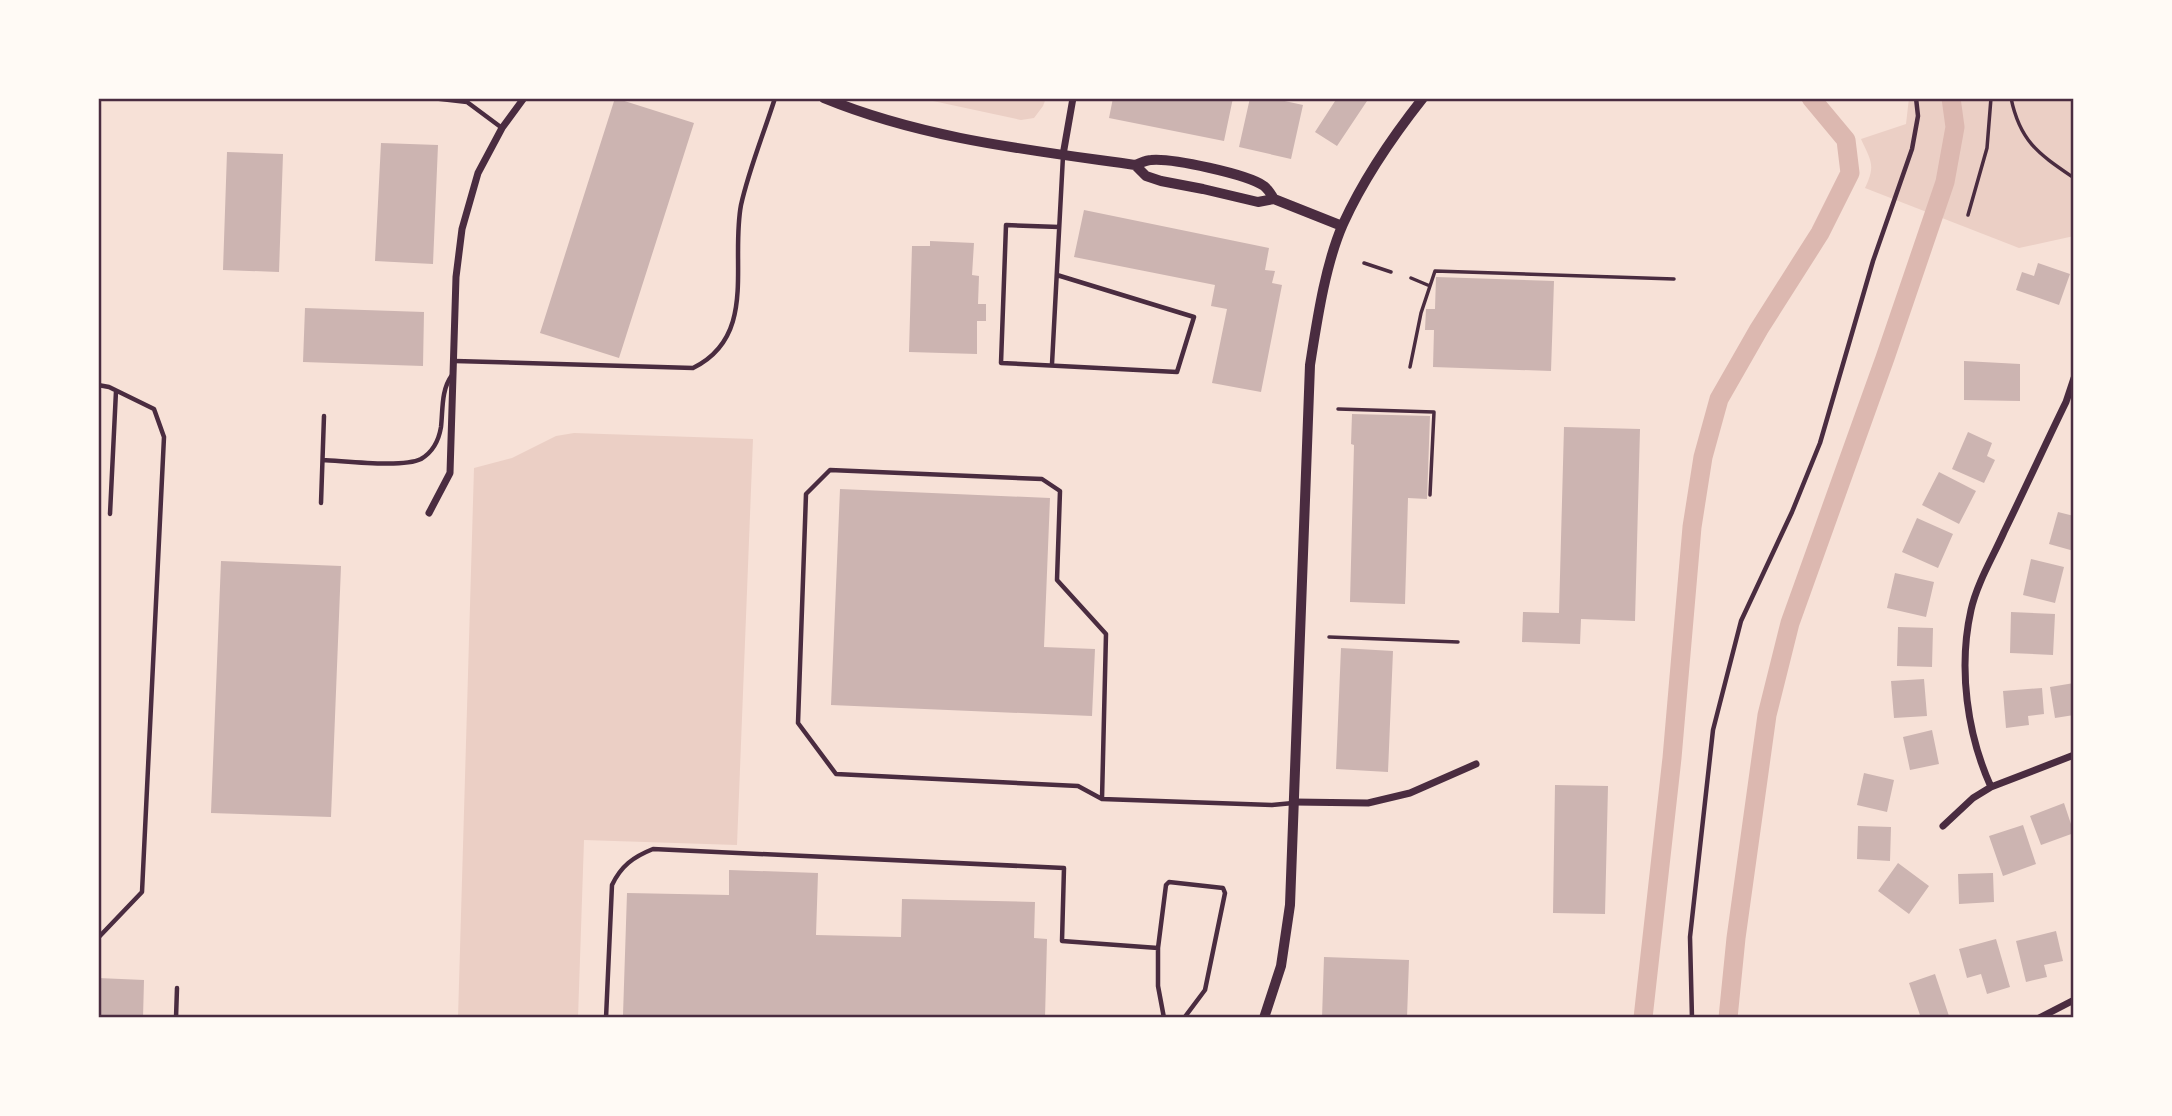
<svg xmlns="http://www.w3.org/2000/svg" width="2172" height="1116" viewBox="0 0 2172 1116" font-family="'Times New Roman',serif">
<style>
.green{fill:#ebcfc5}
.lines{fill:none;stroke-linecap:round;stroke-linejoin:round}
.canal{stroke:#dcb8b0;stroke-width:19}
.building{fill:#ccb4b1}
.path{stroke:#4a2c40;stroke-width:3.5}
.service{stroke:#4a2c40;stroke-width:4.5}
.minor{stroke:#4a2c40;stroke-width:7}
.tertiary{stroke:#4a2c40;stroke-width:10}
.neatline{fill:none;stroke:#4a2c40;stroke-width:2.5}
</style>
<rect width="100%" height="100%" fill="#f7e1d7"/>
<path class="green" d="M919,98H1046L1043,106L1034,118L1021,120Z
M1909,98H2074V236L2019,248L1865,188C1876,165 1871,161 1861,139L1906,124Z
M574,433L753,439L737,845L584,840L578,1018H458L474,468L512,458L556,436Z"/>
<g class="lines">
<path class="canal" d="M1643,1018L1672,758L1692,527L1703,457L1719,399L1759,329L1820,233L1850,173L1846,140L1811,98
M1728,1018L1736,938L1767,715L1790,623L1885,358L1945,182L1955,127L1951,98"/>
</g>
<path class="building" d="M615,98L694,123L619,358L540,333Z
M1113,98H1233L1224,141L1109,118Z
M1250,98H1271L1303,105L1291,159L1239,147Z
M1337,98H1369L1337,146L1315,132Z
M381,143L438,145L433,264L375,261Z
M227,152L283,154L279,272L223,270Z
M1084,210L1269,248L1265,270L1275,271L1272,283L1282,285L1261,392L1212,383L1227,309L1211,306L1215,285L1074,257Z
M930,241L974,243L972,275L979,276L978,304H986V321H977V354L909,352L912,246H930Z
M2038,263L2070,274L2059,305L2016,290L2022,272L2034,276Z
M1436,277L1554,281L1551,371L1433,367L1434,330H1425L1426,309H1435Z
M305,308L424,312L423,366L303,362Z
M1964,361L2020,364V401L1964,400Z
M1352,414L1430,416L1427,499L1408,498L1405,604L1350,602L1354,445L1351,444Z
M1564,427L1640,429L1635,621L1581,619L1580,644L1522,642L1523,612L1559,613Z
M1968,432L1992,443L1987,456L1995,460L1984,483L1952,469Z
M1939,472L1976,491L1959,524L1922,505Z
M840,489L1050,498L1044,647L1095,649L1092,716L831,705Z
M2058,512L2074,516V551L2049,544Z
M1917,518L1953,534L1938,568L1902,552Z
M2031,559L2064,567L2055,603L2023,595Z
M221,561L341,566L331,817L211,813Z
M1895,573L1934,582L1926,617L1887,608Z
M2011,612L2055,614L2053,655L2010,653Z
M1898,627L1933,628L1932,667L1897,666Z
M1341,648L1393,651L1388,772L1336,769Z
M1924,679L1927,716L1894,718L1891,681Z
M2074,683V715L2055,718L2050,687Z
M2042,688L2044,714L2028,716L2029,725L2006,728L2003,691Z
M1932,730L1939,764L1910,770L1903,737Z
M1864,773L1894,780L1887,812L1857,805Z
M1555,785L1608,786L1605,914L1553,913Z
M2064,803L2074,833L2041,845L2030,816Z
M2023,825L2036,864L2003,876L1989,836Z
M1858,826L1891,827L1890,861L1857,859Z
M1898,863L1929,886L1909,914L1878,891Z
M729,870L818,873L816,935L901,937L902,899L1035,902L1034,938L1047,939L1045,1018H739L623,1015L627,893L729,895Z
M1993,873L1994,902L1959,904L1958,874Z
M2056,931L2063,961L2044,965L2047,977L2026,982L2016,941Z
M1996,939L2010,987L1987,994L1981,974L1967,978L1959,949Z
M1324,957L1409,960L1407,1018H1322Z
M1935,974L1949,1016L1942,1018H1921L1909,983Z
M98,978L144,980L143,1018H98Z"/>
<g class="lines">
<path class="path" d="M2011,98C2020,142 2039,154 2074,178
M1968,215L1987,148L1991,98
M1364,263L1391,272
M1411,278L1430,286
M1410,367L1421,313L1435,271L1674,279
M1338,409L1434,412L1430,495
M1329,637L1458,642"/>
<path class="service" d="M432,98L467,102L502,128
M1057,275L1194,317L1177,372L1001,363L1006,225L1059,227
M455,361L693,368C758,336 730,263 741,205C749,169 764,133 775,98
M1052,364L1063,156
M98,385L109,387L154,409L164,437L142,892L98,938
M323,460C346,461 403,468 421,459C433,452 439,439 441,427C443,409 441,390 452,375
M321,503L324,416
M110,514L116,391
M1102,799L1106,634L1057,580L1060,491L1042,479L830,470L806,494L798,723L836,774L1078,786L1102,799L1272,805L1293,803
M1158,948V986L1164,1018
M176,1018L177,988
M606,1018L612,885C621,866 633,857 653,849L1064,868L1062,941L1158,948L1166,885L1169,882L1223,888L1225,893L1205,990L1184,1018
M1692,1018L1690,937L1713,730L1741,621L1792,512L1820,443L1873,261L1912,149L1918,116L1916,98"/>
<path class="minor" d="M1063,155L1073,98
M429,513L450,473L456,277L462,229L478,173L502,128L524,98
M1991,787C1967,734 1958,668 1971,610C1977,583 1993,557 2004,532C2025,489 2045,445 2066,402L2074,378
M1294,802L1368,803L1410,793L1476,764
M1943,826L1973,798L1991,787L2074,755
M2039,1018L2074,1000"/>
<path class="tertiary" d="M824,98C924,139 1029,150 1135,165C1141,163 1146,160 1151,160C1172,158 1247,174 1264,186C1268,189 1271,194 1274,199
M1135,165L1146,176L1161,181L1203,189L1258,202L1274,199L1342,226
M1264,1018L1281,966L1290,905L1310,365C1317,321 1325,265 1343,224C1363,180 1393,136 1423,98"/>
</g>
<rect width="2172" height="1116" fill="none" stroke="#fffaf5" stroke-width="200"/>
<rect x="100" y="100" width="1972" height="916" class="neatline"/>
</svg>
